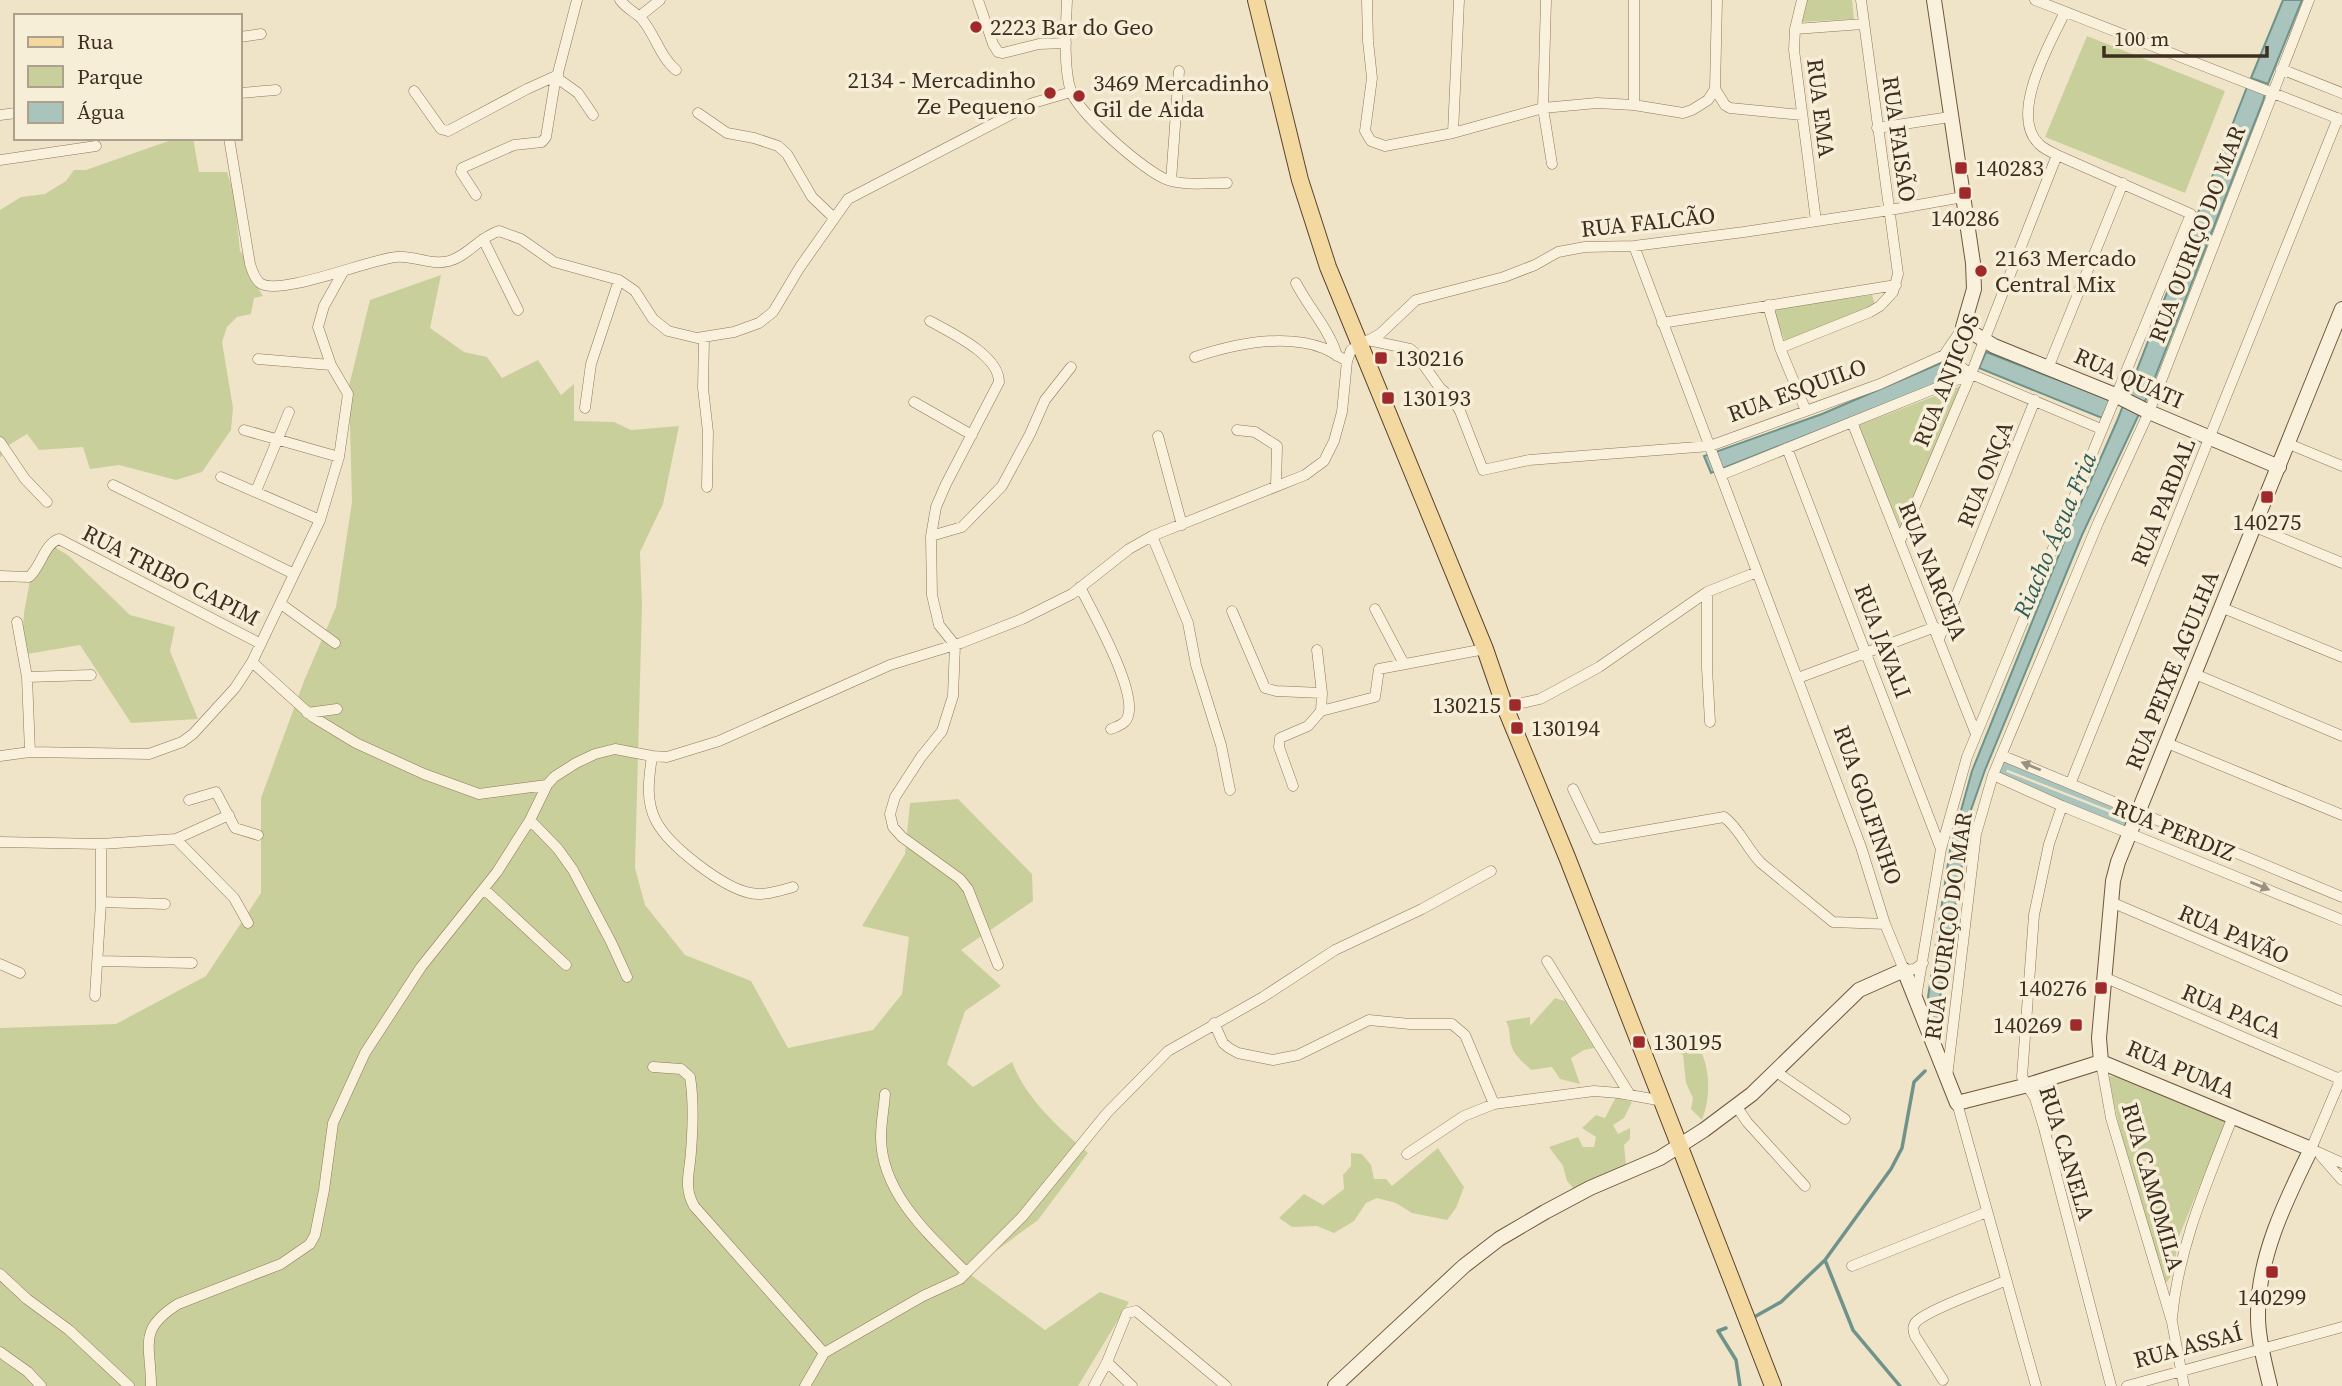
<svg xmlns="http://www.w3.org/2000/svg" width="2342" height="1386" viewBox="0 0 2342 1386" font-family="'Source Serif 4',serif">
<style>
.green{fill:#c9cf9b}
.water{fill:#a9c4bc;stroke:#6f938a;stroke-width:2}
.lines{fill:none;stroke-linecap:round;stroke-linejoin:round}
.stream{stroke:#6f938a;stroke-width:3.5}
.canal{stroke:#a9c4bc;stroke-width:12}
.street-casing{stroke:#8d765c;stroke-width:11}
.secondary-casing{stroke:#6f573f;stroke-width:16}
.primary-casing{stroke:#5b4430;stroke-width:18}
.street{stroke:#faf1dc;stroke-width:10}
.secondary{stroke:#faf1dc;stroke-width:14}
.primary{stroke:#f3d9a0;stroke-width:16}
.oneway{fill:#9c907e}
.poi-dot{fill:#9e2a2b;stroke:#f7eed8;stroke-width:2.5}
.labels{text-anchor:middle;stroke-width:7;stroke-linejoin:round;paint-order:stroke}
.poi-label{font-size:23px;fill:#3d2e20;stroke:#f7eed8;text-anchor:start}
.street-label{font-size:23px;fill:#3d2e20;stroke:#f7eed8}
.water-label{font-size:24px;font-style:italic;fill:#2f5d5a;stroke:#f7eed8}
</style>
<rect width="100%" height="100%" fill="#f0e4c8"/>
<path class="green" d="M1807,0H1852L1854,19L1801,22Z
M2087,36L2225,91L2185,193L2045,137Z
M177,138H193L199,172H227L234,194L240,251L246,259L255,284L263,296L254,298L251,314L237,317L227,327L222,342L233,408L231,430L202,472L176,480L119,465L90,469L83,447L39,450L27,434L9,445L0,458V210L21,197L45,194L66,181L74,170H86Z
M441,275L430,328L464,352L487,357L502,378L538,360L561,395L574,384V421L614,422L631,430L679,426L663,504L640,552L642,605L635,868L645,905L685,955L751,981L788,1048L873,1030L902,994L909,937L862,926L905,854L910,803L958,799L1032,874L1033,901L961,950L1001,986L965,1011L947,1064L973,1087L1012,1062C1026,1099 1059,1128 1088,1153L1038,1220L967,1272L1045,1330L1100,1292L1129,1302L1078,1386H0V1028L116,1024L206,976L261,893V798L304,681L336,607L352,502L349,386L370,300Z
M1872,295L1875,305L1859,315L1785,341L1772,309Z
M1963,385L1902,531L1857,426Z
M50,544L69,556L130,615L175,627L170,651L198,719L131,723L80,645L21,655L24,613L31,575Z
M1555,998L1565,1001L1594,1048L1584,1050L1571,1058L1580,1084L1560,1079L1552,1067L1531,1070C1522,1061 1511,1053 1510,1039C1509,1032 1510,1029 1506,1021L1530,1017V1026Z
M1696,1041C1710,1065 1712,1094 1702,1120L1691,1109L1693,1098L1686,1083L1683,1055L1678,1053L1683,1046Z
M2109,1076L2126,1079L2226,1121L2178,1239L2174,1271L2167,1282L2162,1281C2142,1213 2121,1145 2109,1076Z
M1616,1097L1632,1102L1624,1118L1613,1125L1618,1134L1630,1128V1139L1624,1145L1626,1165L1575,1190L1567,1181L1563,1166L1549,1147L1578,1137L1583,1147H1594L1596,1137L1582,1128L1596,1115L1605,1118Z
M1438,1148L1464,1187L1456,1208L1447,1220L1412,1213L1396,1203L1377,1198L1366,1203L1354,1221L1334,1233L1317,1226L1292,1227L1279,1218L1304,1194L1323,1205L1344,1189L1343,1175L1351,1166V1153L1362,1154L1371,1165L1374,1179H1386L1392,1186Z"/>
<path class="water" d="M2283,0H2302L2268,84L2251,78Z
M2247,87L2265,94L2263,101L2148,395L2082,535L1985,770L1971,810L1936,1022L1928,997L1950,850L1972,771L2069,530L2117,421Z
M1986,352L2110,400L2102,418L1979,368Z
M1941,363L1951,378L1711,473L1704,456L1822,414Z"/>
<g class="lines">
<path class="stream" d="M1825,1260L1853,1330L1900,1386
M1756,1316L1781,1302L1825,1260L1891,1169L1902,1148L1914,1082L1925,1071
M1726,1328L1718,1331L1736,1360L1740,1386"/>
<path class="canal" d="M2004,762L2131,812L2125,825L1998,775Z"/>
<defs>
<path id="street" d="M620,0C628,10 635,12 641,18C655,34 660,57 676,70
M978,0L993,44L998,52L1003,53L1039,44L1066,43
M1067,0C1066,25 1063,68 1071,91C1078,113 1146,173 1168,180C1187,186 1208,183 1227,183
M1367,0L1368,41L1372,78L1365,131L1371,141L1385,146L1453,133L1543,108L1597,103L1634,105L1683,113L1692,110L1708,100L1715,89L1717,0
M1546,0L1543,108L1552,164
M1802,0L1795,29L1794,50L1816,221
M2035,0L2342,120
M640,16L660,0
M1795,29L1863,24
M240,37L261,34
M2281,69L2342,93
M557,78L578,93L593,115
M1715,89L1725,105L1730,108L1802,115
M414,91L441,129L448,131L527,89L558,75
M240,93L276,90
M1634,105V0
M698,113L727,133L754,138L778,146L787,154L812,197L834,218
M0,115L16,113
M1877,128L1950,117
M1453,133L1459,0
M229,138L250,264C252,270 254,278 260,283C279,297 370,259 396,257C413,255 431,266 449,261C468,256 479,237 499,231L521,239L554,262L619,280L635,291L653,319L668,331L697,338L734,332L759,323L773,312L800,267L848,199L1033,103L1071,92
M0,160L96,146
M1171,181L1179,71
M476,195L461,172L462,168L514,145L542,142L546,137L554,88L577,0
M483,239L518,310
M1634,246L1861,847L1885,924L1904,970L1915,969L1923,963
M1296,283C1308,307 1330,330 1337,356
M1768,305L1780,348L1806,411
M930,321C951,333 999,355 999,382L946,484L936,507L931,536L932,595L939,625L955,645L953,696L942,731L921,757L895,797L890,814L893,827L902,837L960,879L968,889L998,965
M1662,323L1896,285
M704,338L703,388L708,432L707,487
M1368,340L1410,349L1415,353L1440,388L1452,398L1460,411L1483,470L1529,460L1710,446L1880,384L1944,355L1963,327
M1780,348L1870,312L1880,306L1893,292L1898,274L1861,0
M1944,355L1971,374L2101,429
M1195,357C1234,344 1283,333 1323,348C1331,351 1339,357 1347,361
M258,359L331,365
M2048,368L2123,183
M914,402L972,435
M585,408L591,364L619,280
M1852,422L1976,734
M244,430L339,457
M1237,430L1255,432L1277,446L1276,486
M1158,436L1182,525
M0,442L25,479L47,502
M2289,444L2342,466
M1787,448L1941,849
M1721,475L1971,374
M221,477L320,520
M113,485L294,574
M256,491L289,412
M2255,527L2342,563
M931,536L962,527L1002,486L1030,434L1045,400L1071,367
M1152,536L1188,623L1196,665L1221,745L1230,790
M1900,541L1971,374L2057,155
M0,576L29,577C41,567 44,544 59,539L261,644
M1080,587C1093,613 1137,690 1128,716C1126,724 1118,726 1111,729
M1707,592V668L1710,722
M281,604L335,643
M2223,608L2342,657
M1375,609L1404,664
M1232,611L1265,688L1276,691L1322,693L1321,711
M17,622L27,677L30,752
M1939,639L2035,400
M1317,650L1322,693
M252,662L313,717L356,743L424,774L479,794L547,785
M2195,674L2342,736
M27,677L91,675
M1798,678L1935,627
M1505,707L1540,699L1555,691L1599,667L1707,592L1757,572
M307,713L337,709
M2167,743L2342,815
M2001,755L2342,897
M0,756L30,752L149,754L182,742L193,734L235,688L252,662L320,520L339,457L348,394L331,365L318,327L324,306L343,272
M652,756C649,778 645,800 656,821C669,846 722,887 750,893C764,896 779,891 793,887
M1993,775L2062,806L2342,920
M2071,782L2338,118
M1293,786L1279,747L1280,738L1308,726L1321,711L1375,697L1379,669L1485,649
M1573,789L1597,839L1724,817C1740,829 1747,849 1761,863L1833,922L1885,924
M189,800L216,792L235,828L258,835
M2062,806L2049,844L2034,915L2022,1077L2035,1098L2044,1128L2111,1386
M530,820L558,849L573,870L611,942L627,977
M176,839L234,898L248,923
M0,842L101,844L176,839L229,815
M485,890L566,965
M101,902L165,904
M2111,902L2342,1001
M99,961L192,963
M1547,961L1630,1095
M0,964L20,973
M2106,978L2342,1080
M95,996L101,902V844
M1916,998L1941,849L1967,757L2191,214L2057,155C2051,152 2044,149 2039,144C2008,115 2051,41 2065,12
M1214,1023L1223,1043L1229,1048L1238,1053L1273,1060L1298,1055L1369,1020L1410,1024H1452L1465,1035L1494,1104
M2101,1062L2111,1118L2172,1322L2184,1386
M653,1067L681,1069L690,1077C694,1101 693,1126 691,1151C690,1172 683,1186 694,1206L824,1353
M1775,1071L1845,1119
M2342,1076L2311,1149L2342,1163
M1947,1077L1976,834L1993,775L2098,523L2149,412L2309,0
M885,1094C884,1108 881,1123 881,1137C881,1193 930,1236 966,1272
M1957,1103L2036,1386
M1737,1107L1747,1122L1805,1186
M1407,1154L1464,1116L1494,1104L1594,1091L1619,1093L1663,1101
M2321,1156L2342,1180
M1852,1266L1987,1212
M0,1274L27,1299L69,1330L129,1386
M2172,1318C2179,1245 2207,1183 2233,1116
M0,1352L28,1372L41,1386
M1107,1362L1132,1386
M1943,1380L1915,1336C1913,1330 1912,1326 1917,1321C1930,1309 1986,1289 2005,1281
M151,1386C151,1344 137,1330 178,1304L281,1264L310,1244L315,1235L324,1190L333,1123L365,1053L421,967L497,872L530,820L547,785L554,777L576,763L595,754L615,749L652,756L667,757L719,741L890,665L961,643L1022,619L1072,594L1129,549L1152,536L1305,475L1324,461L1334,441L1342,412L1347,361L1351,350L1380,334L1416,300L1504,277L1535,265L1558,252L1585,247L1634,246L1744,232L1890,210L1963,197
M805,1386L824,1353L923,1296L960,1279L1022,1217L1107,1113L1168,1051L1263,997L1335,950L1422,909L1491,871
M1094,1386L1107,1362L1127,1313L1136,1311L1226,1386
M2127,1386L2342,1327"/>
<path id="secondary" d="M1934,0L1973,263L1974,289L1963,327L1994,346L2115,395L2149,412L2279,467
M2101,1062L2099,1038L2113,881L2118,862L2342,309
M1335,1386L1464,1266L1499,1239L1545,1212L1590,1188L1660,1158L1704,1130L1752,1094L1859,990L1904,970L1957,1103L2028,1085L2101,1062L2311,1149C2286,1200 2257,1258 2258,1317C2258,1340 2265,1364 2270,1386"/>
<path id="primary" d="M1256,0L1300,180L1328,267L1485,649L1505,707L1567,857L1773,1386"/>
</defs>
<use href="#street" class="street-casing"/>
<use href="#secondary" class="secondary-casing"/>
<use href="#primary" class="primary-casing"/>
<use href="#street" class="street"/>
<use href="#secondary" class="secondary"/>
<use href="#primary" class="primary"/>
</g>
<defs><path id="oneway-solid" d="M-6-.8H1V-3.2L6.5 0L1 3.2V.8H-6Z" transform="scale(1.75)"/></defs>
<g class="oneway">
<use href="#oneway-solid" transform="translate(2031 766) rotate(-158)"/>
<use href="#oneway-solid" transform="translate(2260 886) rotate(22)"/>
</g>
<g class="poi-dot">
<circle cx="976" cy="27" r="7"/>
<circle cx="1050" cy="93" r="7"/>
<circle cx="1079" cy="96" r="7"/>
<rect x="1954" y="161" width="14" height="14" rx="3.5"/>
<rect x="1958" y="186" width="14" height="14" rx="3.5"/>
<circle cx="1981" cy="271" r="7"/>
<rect x="1374" y="351" width="14" height="14" rx="3.5"/>
<rect x="1381" y="391" width="14" height="14" rx="3.5"/>
<rect x="2260" y="490" width="14" height="14" rx="3.5"/>
<rect x="1508" y="698" width="14" height="14" rx="3.5"/>
<rect x="1510" y="721" width="14" height="14" rx="3.5"/>
<rect x="2094" y="981" width="14" height="14" rx="3.5"/>
<rect x="2069" y="1018" width="14" height="14" rx="3.5"/>
<rect x="1632" y="1035" width="14" height="14" rx="3.5"/>
<rect x="2265" y="1265" width="14" height="14" rx="3.5"/>
</g>
<g class="labels">
<g class="poi-label">
<text x="990" y="35">2223 Bar do Geo</text>
<text x="1036" y="88" text-anchor="end">2134 - Mercadinho<tspan x="1036" dy="26">Ze Pequeno</tspan></text>
<text x="1093" y="91">3469 Mercadinho<tspan x="1093" dy="26">Gil de Aida</tspan></text>
<text x="1975" y="176">140283</text>
<text x="1965" y="226" text-anchor="middle">140286</text>
<text x="1995" y="266">2163 Mercado<tspan x="1995" dy="26">Central Mix</tspan></text>
<text x="1395" y="366">130216</text>
<text x="1402" y="406">130193</text>
<text x="2267" y="530" text-anchor="middle">140275</text>
<text x="1501" y="713" text-anchor="end">130215</text>
<text x="1531" y="736">130194</text>
<text x="2087" y="996" text-anchor="end">140276</text>
<text x="2062" y="1033" text-anchor="end">140269</text>
<text x="1653" y="1050">130195</text>
<text x="2272" y="1305" text-anchor="middle">140299</text>
</g>
<g class="street-label">
<text transform="translate(1821 108) rotate(83)" y="8">RUA EMA</text>
<text transform="translate(1899 139) rotate(82)" y="8">RUA FAISÃO</text>
<text transform="translate(1648 222) rotate(-6)" y="8">RUA FALCÃO</text>
<text transform="translate(2197 234) rotate(-69)" y="8">RUA OURIÇO DO MAR</text>
<text transform="translate(2129 378) rotate(24)" y="8">RUA QUATI</text>
<text transform="translate(1946 380) rotate(-68)" y="8">RUA ANJICOS</text>
<text transform="translate(1797 390) rotate(-20)" y="8">RUA ESQUILO</text>
<text transform="translate(1985 474) rotate(-68)" y="8">RUA ONÇA</text>
<text transform="translate(2163 502) rotate(-68)" y="8">RUA PARDAL</text>
<text transform="translate(1933 571) rotate(68)" y="8">RUA NARCEJA</text>
<text transform="translate(171 575) rotate(27)" y="8">RUA TRIBO CAPIM</text>
<text transform="translate(1883 641) rotate(69)" y="8">RUA JAVALI</text>
<text transform="translate(2172 670) rotate(-68)" y="8">RUA PEIXE AGULHA</text>
<text transform="translate(1868 805) rotate(71)" y="8">RUA GOLFINHO</text>
<text transform="translate(2174 830) rotate(22)" y="8">RUA PERDIZ</text>
<text transform="translate(1948 926) rotate(-82)" y="8">RUA OURIÇO DO MAR</text>
<text transform="translate(2234 934) rotate(23)" y="8">RUA PAVÃO</text>
<text transform="translate(2232 1011) rotate(23)" y="8">RUA PACA</text>
<text transform="translate(2181 1069) rotate(23)" y="8">RUA PUMA</text>
<text transform="translate(2067 1153) rotate(73)" y="8">RUA CANELA</text>
<text transform="translate(2153 1187) rotate(74)" y="8">RUA CAMOMILA</text>
<text transform="translate(2188 1346) rotate(-15)" y="8">RUA ASSAÍ</text>
</g>
<g class="water-label">
<text transform="translate(2055 535) rotate(-67)" y="8">Riacho Água Fria</text>
</g>
</g>
<rect x="14" y="14" width="228" height="126" fill="#f7eed8" stroke="#ada18e" stroke-width="2"/>
<rect x="28" y="37" width="35" height="10" fill="#f3d9a0" stroke="#ada18e" stroke-width="2"/>
<text x="77" y="49" font-size="21" fill="#3d2e20">Rua</text>
<rect x="28" y="66" width="35" height="21" fill="#c9cf9b" stroke="#ada18e" stroke-width="2"/>
<text x="77" y="84" font-size="21" fill="#3d2e20">Parque</text>
<rect x="28" y="102" width="35" height="21" fill="#a9c4bc" stroke="#ada18e" stroke-width="2"/>
<text x="77" y="119" font-size="21" fill="#3d2e20">Água</text>
<path d="M2104 46v10h163v-10" fill="none" stroke="#3d2e20" stroke-width="3.5"/>
<text x="2114" y="46" font-size="21" fill="#3d2e20" stroke="#f7eed8" stroke-width="5" paint-order="stroke">100 m</text>
</svg>
